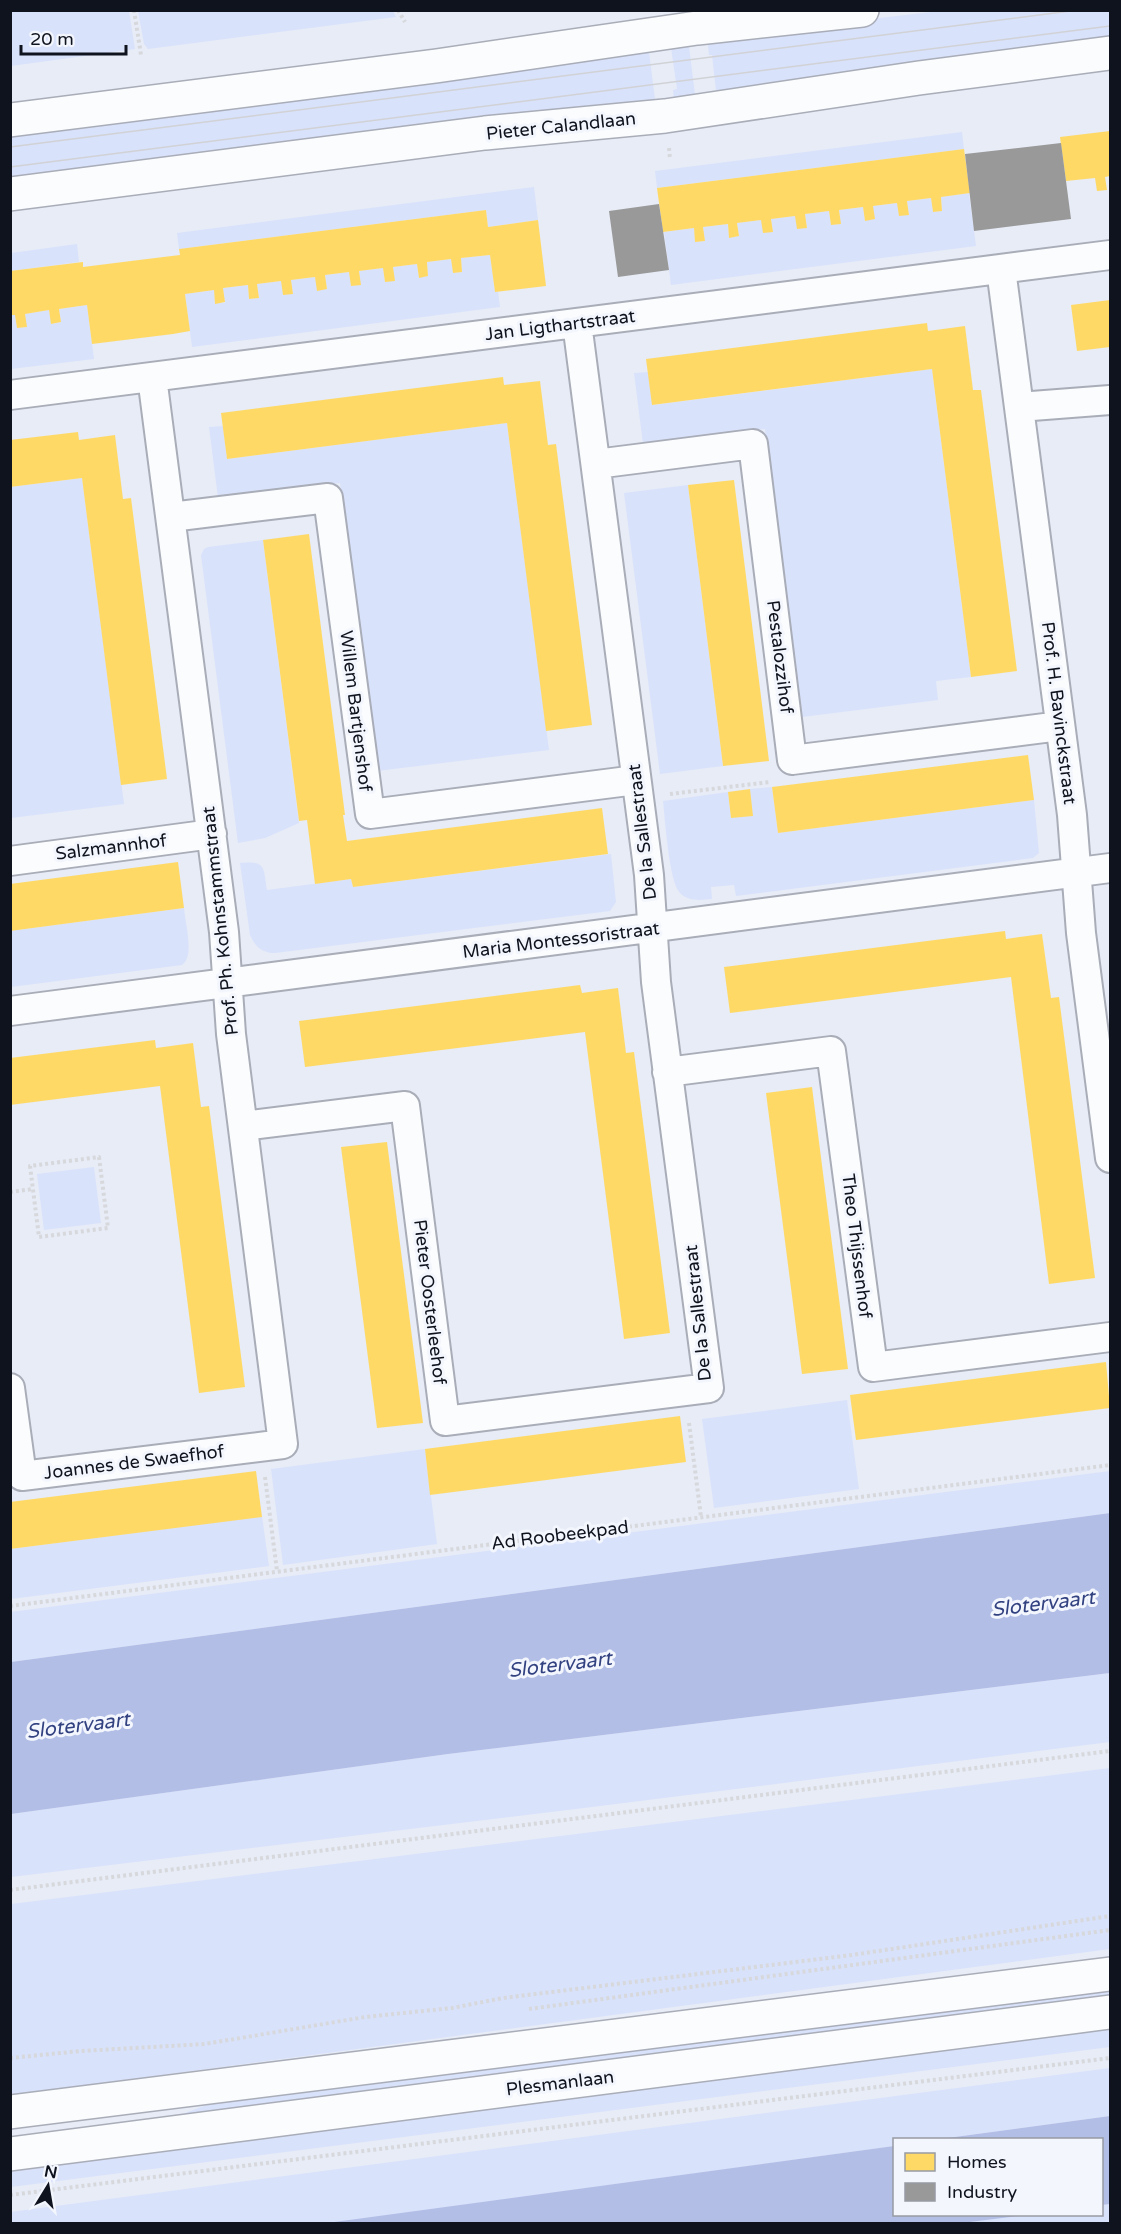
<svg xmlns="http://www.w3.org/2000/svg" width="1121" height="2234" viewBox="0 0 1121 2234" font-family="'Varela Round',sans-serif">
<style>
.green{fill:#d9e2fb}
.water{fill:#b2bee6}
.homes{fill:#ffd966}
.industry{fill:#999}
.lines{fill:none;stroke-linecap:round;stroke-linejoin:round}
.street-casing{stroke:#a9adb8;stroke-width:32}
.secondary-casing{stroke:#a9adb8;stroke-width:36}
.path{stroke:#d7d8dc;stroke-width:4;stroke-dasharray:3 3;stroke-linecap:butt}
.street{stroke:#fbfcfe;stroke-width:28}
.secondary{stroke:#fbfcfe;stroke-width:33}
.tram{stroke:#d1d2d5;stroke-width:1.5}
.labels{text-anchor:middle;stroke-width:6;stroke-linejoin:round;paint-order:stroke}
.street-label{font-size:18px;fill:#0f131e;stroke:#f3f6fd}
.water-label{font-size:20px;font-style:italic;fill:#324180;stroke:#f3f6fd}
</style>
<rect width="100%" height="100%" fill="#e7ecf7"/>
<path class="green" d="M948,10L1110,11V44L717,100L712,55H709L707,36L803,27Z
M10,11H129L135,49L11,66Z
M393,11L396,17L148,49L144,44L138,11Z
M688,38L696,103L675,106L673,90L677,89L670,41Z
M648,44L656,107L11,184L10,130Z
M962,132L964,149L657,188L655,171Z
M534,187L538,220L488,227L486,210L179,249L177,233Z
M969,193L976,246L671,285L664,232L694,228L695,242L705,241L703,227L728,224L729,237L739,236L737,223L761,220L773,232L771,219L795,216L807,227L805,214L829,211L831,225L840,224L839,210L863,207L865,221L873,206L897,203L909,214L907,201L931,198L933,212L942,211L941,197Z
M77,244L79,262L11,271V253Z
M490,255L495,292H498L500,307L192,347L185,294L214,290L215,303H225L223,288L248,285L249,299L259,298L257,284L281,281L293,293L291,280L315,277L327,289L325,275L383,268L385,281H394L393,267L417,264L419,277L428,276L427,262L451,259L453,273L462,272L461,258Z
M87,305L94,359L11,369L10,315H15L17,328L26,327L25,314L49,310L52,324L61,322L59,309Z
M932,369L971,677L936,681L938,700L802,717L765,429L643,444L634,373L648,372L653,405Z
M507,423L549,750L377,771L340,483L218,498L209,427L223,426L227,459Z
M82,478L124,804L11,818L10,487Z
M688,485L723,766L660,774L624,493Z
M263,540L299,823L265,838L238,843L201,555L204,549L208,547Z
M772,787L778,833L1034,800L1039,853L1033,858L736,896L734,885L711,887L712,899C701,900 689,902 680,893C669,882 665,819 663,801L728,792L731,818L750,789Z
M611,854L616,902L610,911L275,953C263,953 255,947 250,935L240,863C267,860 263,868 267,890L351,879L353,887Z
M184,908C185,923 195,956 182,965L11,987L10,931Z
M94,1167L101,1223L44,1230L37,1174Z
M847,1400L859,1489L714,1508L702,1419Z
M425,1449L437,1544L283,1565L271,1469Z
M1110,1471V1513L11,1662L10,1612Z
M262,1516L269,1566L11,1599V1549Z
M1110,1673V1742L584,1808L11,1877L10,1814L448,1754Z
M1110,1768V1949L11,2095V1904Z
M1110,1988V2002L157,2124L214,2102Z
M1110,2027V2047L11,2187L10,2169Z
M1110,2068V2116L940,2139L894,2140V2146L327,2224H11L10,2212Z
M1110,2204V2223L954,2224L1026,2214H1102V2205Z"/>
<path class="water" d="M1110,1513V1673L448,1754L11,1814V1662Z
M1110,2116V2204L1102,2205V2140L940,2139Z
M894,2146V2214L1026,2215L954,2224L327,2223Z"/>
<path class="homes" d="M1110,131V176L1105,177L1107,190L1097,191L1095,178L1066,181L1060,137Z
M964,149L970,193L941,197L942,211L933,212L931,198L907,201L909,215L899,216L897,203L873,206L875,219L865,221L863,207L839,210L841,224L831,225L829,211L805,214L807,228L797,229L795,216L771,219L773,232L763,233L761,220L737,223L739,236L729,238L728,224L703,227L705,241L695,242L694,228L663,232L657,188Z
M486,210L488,227L538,220L546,286L495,292L490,255L461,258L462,272L453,273L451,259L427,262L428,276L419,278L417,264L393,267L395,281L385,282L383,268L359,271L361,285L351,286L349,272L325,275L327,289L317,291L315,277L291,280L293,294L283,295L281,281L257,284L259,298L249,299L248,285L223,288L225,302L215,304L214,290L185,294L190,331L173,334L92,344L87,305L59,309L61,322L51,324L49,310L25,314L27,327L17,328L15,315H10V271L83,262V267L147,259L180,255L179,249Z
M1110,300V347L1077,351L1071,305Z
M927,323L928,331L965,326L973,390H981L1017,671L971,677L932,369L652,405L646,359Z
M503,377L504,385L540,381L548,445L556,444L592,725L546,731L507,423L227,459L221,413Z
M78,432L79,440L115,435L123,499L131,498L167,779L121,785L82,478L10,487V440Z
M734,480L769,761L723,766L688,485Z
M309,534L345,815H343L347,841L602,808L608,854L353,887L351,879L315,884L307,820L299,821L263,540Z
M1028,755L1034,800L778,833L772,787Z
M750,789L753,816L731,818L728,792Z
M178,862L184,908L10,931V884Z
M1005,931L1006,939L1042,934L1051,998L1059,997L1095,1278L1049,1284L1011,977L730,1013L724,967Z
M580,985L582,993L618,988L626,1053L634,1052L670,1333L624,1339L585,1032L305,1067L299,1021Z
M155,1040L156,1048L193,1043L201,1107L209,1106L245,1387L199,1393L160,1086L10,1105V1058Z
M812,1087L848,1369L802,1374L766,1093Z
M387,1142L423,1423L377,1428L341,1147Z
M1106,1362L1110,1408L856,1440L850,1395Z
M680,1416L686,1462L430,1495L425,1449Z
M256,1471L262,1517L10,1549V1502Z"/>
<path class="industry" d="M1061,143L1071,219L974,231L965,154Z
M659,204L669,270L618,277L609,211Z"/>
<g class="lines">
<defs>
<path id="street" d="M1001,269L1072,815L1081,933L1110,1158
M10,395L1110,255
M1019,407L1110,400
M596,464L753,444L792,760L1060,726
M171,517L328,498L370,814L636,780
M10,861L212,834
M10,1011L1110,868
M667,1072L831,1051L873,1367L1110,1337
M243,1126L405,1106L445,1421L709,1388L656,982L649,875L577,323
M10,1388L22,1476L283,1444L231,1034L224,932L152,377"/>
<path id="secondary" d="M10,120L436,66L697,28L862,10
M10,194L485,133L665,116L919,78L1110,53
M10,2112L1110,1974
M10,2154L1110,2012"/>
</defs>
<use href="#street" class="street-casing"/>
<use href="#secondary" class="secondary-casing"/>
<path class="path" d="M134,10L141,55
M398,10L405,22
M669,148L670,160
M670,794L770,782
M99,1157L108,1228L39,1237L30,1166Z
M10,1192L33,1189
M689,1423L701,1517
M265,1477L277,1571
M10,1606L1110,1465
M10,1890L1110,1751
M529,2009L1110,1930
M10,2058L81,2051L205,2044L365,2017L452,2008L503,1998L852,1955L1110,1916
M10,2195L1110,2058"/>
<use href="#street" class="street"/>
<use href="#secondary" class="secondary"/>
<path class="tram" d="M10,147L1078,10
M10,167L1110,26"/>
</g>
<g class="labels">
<g class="street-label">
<text transform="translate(561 126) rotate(-6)" y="6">Pieter Calandlaan</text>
<text transform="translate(560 325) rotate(-7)" y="6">Jan Ligthartstraat</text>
<text transform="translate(780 657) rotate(83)" y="6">Pestalozzihof</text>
<text transform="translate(356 711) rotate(83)" y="6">Willem Bartjenshof</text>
<text transform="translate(1059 713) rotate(83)" y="6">Prof. H. Bavinckstraat</text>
<text transform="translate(642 832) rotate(-97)" y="6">De la Sallestraat</text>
<text transform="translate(111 847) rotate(-7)" y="6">Salzmannhof</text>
<text transform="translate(220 921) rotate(-96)" y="6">Prof. Ph. Kohnstammstraat</text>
<text transform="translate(561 940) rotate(-7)" y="6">Maria Montessoristraat</text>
<text transform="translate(857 1246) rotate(83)" y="6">Theo Thijssenhof</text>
<text transform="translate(430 1302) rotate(83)" y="6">Pieter Oosterleehof</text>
<text transform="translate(698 1313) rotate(-96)" y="6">De la Sallestraat</text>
<text transform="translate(134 1462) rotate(-7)" y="6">Joannes de Swaefhof</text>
<text transform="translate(560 1535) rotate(-7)" y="6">Ad Roobeekpad</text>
<text transform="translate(560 2083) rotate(-7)" y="6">Plesmanlaan</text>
</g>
<g class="water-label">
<text transform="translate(1043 1603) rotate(-7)" y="7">Slotervaart</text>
<text transform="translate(560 1664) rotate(-7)" y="7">Slotervaart</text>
<text transform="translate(78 1725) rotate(-7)" y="7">Slotervaart</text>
</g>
</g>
<rect width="1121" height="2234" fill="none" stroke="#0f131e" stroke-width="24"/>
<rect x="893" y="2138" width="210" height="78" fill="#f3f6fd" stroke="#989ba4" stroke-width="1.5"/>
<rect x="905" y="2153" width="30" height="18" fill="#ffd966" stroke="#989ba4" stroke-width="1.5"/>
<text x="947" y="2168" font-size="18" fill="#0f131e">Homes</text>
<rect x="905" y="2183" width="30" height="18" fill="#999999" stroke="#989ba4" stroke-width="1.5"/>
<text x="947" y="2198" font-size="18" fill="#0f131e">Industry</text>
<g transform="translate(48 2186) rotate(11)" stroke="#f3f6fd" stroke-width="4.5" paint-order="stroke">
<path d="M0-4.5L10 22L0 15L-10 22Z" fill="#0f131e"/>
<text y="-9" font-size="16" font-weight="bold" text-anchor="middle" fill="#0f131e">N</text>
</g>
<path d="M21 45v9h105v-9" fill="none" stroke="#0f131e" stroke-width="3"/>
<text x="30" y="45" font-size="18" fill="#0f131e" stroke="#f3f6fd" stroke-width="4.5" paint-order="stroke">20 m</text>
</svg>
